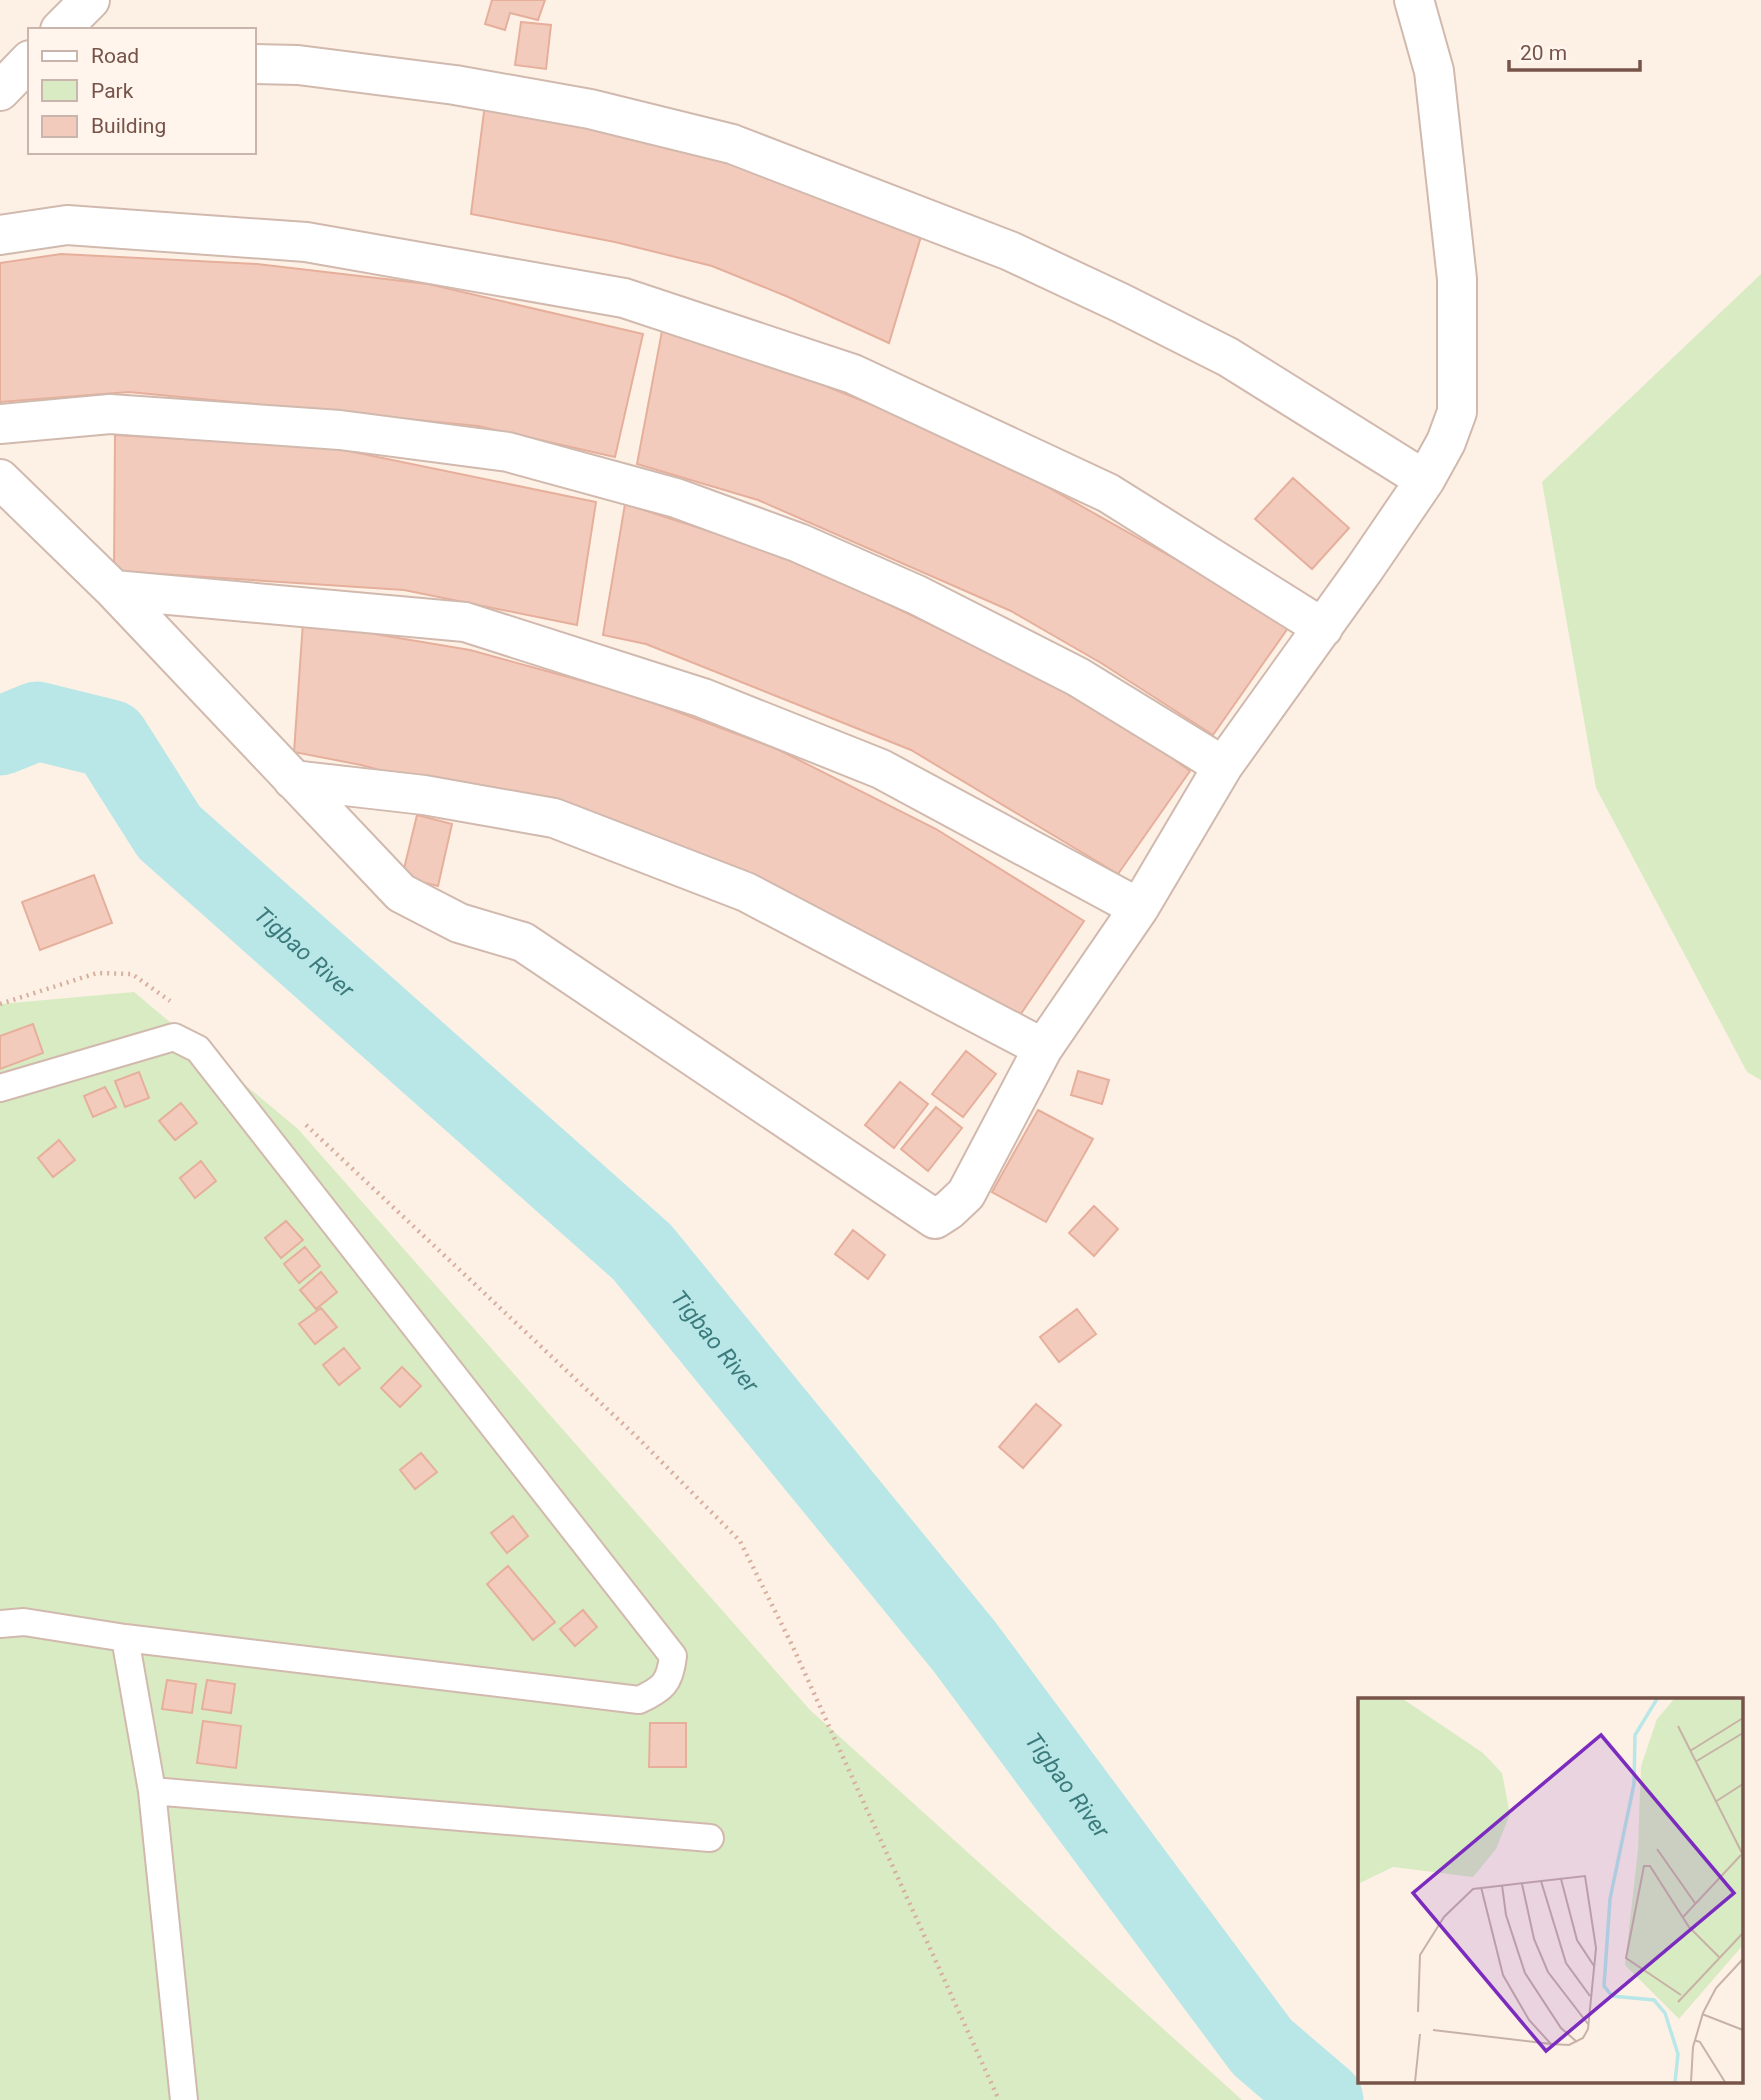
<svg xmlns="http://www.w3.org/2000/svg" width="1761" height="2100" viewBox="0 0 1761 2100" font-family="Roboto,sans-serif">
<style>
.green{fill:#d9ebc3}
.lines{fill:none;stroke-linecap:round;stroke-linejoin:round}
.river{stroke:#b9e7e7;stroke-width:79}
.building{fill:#f3cbbc;stroke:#e6af9c;stroke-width:2}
.lane-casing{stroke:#d1b9ae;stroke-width:30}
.street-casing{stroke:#d1b9ae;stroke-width:42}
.path{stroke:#d8ae9f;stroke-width:4.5;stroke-dasharray:2 5;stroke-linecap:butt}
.lane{stroke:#fff;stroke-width:26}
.street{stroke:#fff;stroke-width:38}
.labels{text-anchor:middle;stroke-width:5;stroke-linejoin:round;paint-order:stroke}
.water-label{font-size:23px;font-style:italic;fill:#3c7b7d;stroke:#fff5ed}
.inset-river{fill:none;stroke:#b9e7e7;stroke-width:3.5}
.inset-road{fill:none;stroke:#c7b2a7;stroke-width:2}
.view{fill:#7b2cbf;fill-opacity:0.15;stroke:#7b2cbf;stroke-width:3.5}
.inset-edge{fill:none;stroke:#775449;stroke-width:3.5}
</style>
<rect width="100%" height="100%" fill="#fdf1e6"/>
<path class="green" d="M1761,274V1080L1747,1072L1596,788L1542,482Z
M134,992L298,1129L810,1710L1242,2100H0V1004Z"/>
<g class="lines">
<path class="river" id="s1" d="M0,736L37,721L110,739L169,832L642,1252L964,1646L1262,2047L1324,2100"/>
</g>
<path class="building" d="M492,0H545L538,20L510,13L505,30L485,24Z
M521,22L551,25L546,69L515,65Z
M485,104L654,137L923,230L889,343L786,296L712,266L615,242L471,214Z
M61,254L257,264L428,284L643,334L615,457L478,426L129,392L0,402V263Z
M662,331L803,377L906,418L1021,472L1200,573L1288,628L1213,735L1101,663L1011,611L758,500L637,464Z
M115,435L334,448L596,502L577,625L404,590L114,571Z
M1293,478L1349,528L1312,569L1255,519Z
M625,504L792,558L1040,677L1133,730L1190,771L1118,874L911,750L646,644L603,635Z
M303,622L470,650L630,694L777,749L936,829L1084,921L1016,1021L712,859L361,765L294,752Z
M417,815L452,824L438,886L402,877Z
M94,875L112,923L40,950L22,902Z
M33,1024L43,1053L0,1069V1036Z
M966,1051L996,1074L963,1117L932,1094Z
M1078,1071L1109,1080L1102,1104L1071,1095Z
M139,1072L149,1098L125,1107L115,1081Z
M900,1082L928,1104L894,1148L865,1125Z
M105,1087L116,1107L93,1117L84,1096Z
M181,1103L197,1123L175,1140L159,1121Z
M936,1107L962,1128L928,1171L901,1149Z
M1038,1110L1093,1139L1046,1222L992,1192Z
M59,1140L75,1160L53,1177L38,1158Z
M201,1161L216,1181L195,1198L180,1178Z
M1094,1206L1118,1229L1094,1256L1069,1233Z
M286,1221L303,1240L281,1258L265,1238Z
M853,1230L885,1255L868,1279L835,1254Z
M305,1247L320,1266L299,1283L284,1264Z
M321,1272L337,1292L316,1309L300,1290Z
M321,1308L337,1327L315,1344L299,1324Z
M1077,1309L1096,1334L1059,1362L1040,1337Z
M344,1348L360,1368L339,1385L323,1365Z
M402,1367L421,1386L400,1407L381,1388Z
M1036,1404L1061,1425L1023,1468L999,1447Z
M421,1453L437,1472L415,1489L400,1470Z
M513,1516L528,1536L507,1553L491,1533Z
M508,1566L555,1622L533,1640L487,1584Z
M583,1610L597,1627L575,1646L560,1629Z
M167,1680L196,1684L192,1713L162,1709Z
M207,1680L235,1684L231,1713L202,1709Z
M203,1721L241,1726L236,1768L197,1763Z
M650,1723H686V1767H649Z"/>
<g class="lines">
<defs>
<path id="lane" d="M0,1088L174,1037L198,1049L673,1656C670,1683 663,1689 639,1700L125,1638L24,1622L0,1624
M125,1638L152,1791L184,2100
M152,1791L710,1838"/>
<path id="street" d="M60,30L90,0
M254,64L298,65L455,85L590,109L732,144L1010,251L1121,303L1228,357L1425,480
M0,91L30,60
M0,235L67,225L306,242L624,298L853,374L1108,493L1323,628
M0,424L110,414L340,430L508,452L676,498L799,543L917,595L1078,677L1223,766
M0,479L114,590L401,893L459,923L523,942L935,1219L949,1210L966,1194L1043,1048L1139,908L1223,766L1365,568L1425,480L1446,442L1457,412V279L1434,71L1414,0
M114,590L465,622L703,698L881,769L1139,908
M293,780L424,795L554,818L746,892L1043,1048"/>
</defs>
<use href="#lane" class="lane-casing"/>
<use href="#street" class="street-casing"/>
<path class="path" d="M0,1004L97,973L132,974L170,1001
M306,1125L639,1439L740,1541L792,1645L999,2100"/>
<use href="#lane" class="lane"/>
<use href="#street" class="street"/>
</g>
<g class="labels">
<g class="water-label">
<text dy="8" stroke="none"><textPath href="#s1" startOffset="406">Tigbao River</textPath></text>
<text dy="8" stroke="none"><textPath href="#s1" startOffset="973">Tigbao River</textPath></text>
<text dy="8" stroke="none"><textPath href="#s1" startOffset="1540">Tigbao River</textPath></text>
</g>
</g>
<g transform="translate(1358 1698)">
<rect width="385" height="385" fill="#fdf1e6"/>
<path d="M0,1H45L125,55L144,75L152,116L138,151L115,179L35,169L0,186ZM316,1H385V247L321,321L267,267L280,152L283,68L299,21Z" fill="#d9ebc3"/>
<path class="inset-river" d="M299,1L277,37L276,86L252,201L246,288L254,298L296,302L307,315L320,356L317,384"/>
<path class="inset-road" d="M320,28L385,157M332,53L385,20M337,64L385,35M357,104L385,86M299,151L337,205M203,181L219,242L236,268M183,183L208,265L232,298M164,186L176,241L190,274L230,326M144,187L148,217L167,275L203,330L219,344M123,189L145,277L171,322L193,346M325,219L383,157M323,297L268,260L286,168H292L331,229L362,260M320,304L385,235M60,314L62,257L86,219L115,191L227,178L238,250L230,331L225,340L211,347L193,346L75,332M344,316L385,332M336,342L342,344L367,384M57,384L62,336M333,384L335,349L345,315L358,290L385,261"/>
<path class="view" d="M243,37L376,195L188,353L55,195Z"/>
<rect width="385" height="385" class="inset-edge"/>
</g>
<rect x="28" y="28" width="228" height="126" fill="#fff5ed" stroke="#c9b5ab" stroke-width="2"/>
<rect x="42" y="51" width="35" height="10" fill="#ffffff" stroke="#c9b5ab" stroke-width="2"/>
<text x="91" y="63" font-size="21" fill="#775449">Road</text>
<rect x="42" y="80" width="35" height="21" fill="#d9ebc3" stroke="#c9b5ab" stroke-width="2"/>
<text x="91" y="98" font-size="21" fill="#775449">Park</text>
<rect x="42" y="116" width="35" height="21" fill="#f3cbbc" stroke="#c9b5ab" stroke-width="2"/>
<text x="91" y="133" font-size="21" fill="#775449">Building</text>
<path d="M1509 60v10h131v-10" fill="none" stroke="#775449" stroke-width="3.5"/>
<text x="1520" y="60" font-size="21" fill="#775449" stroke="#fff5ed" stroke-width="5" paint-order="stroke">20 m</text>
</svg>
